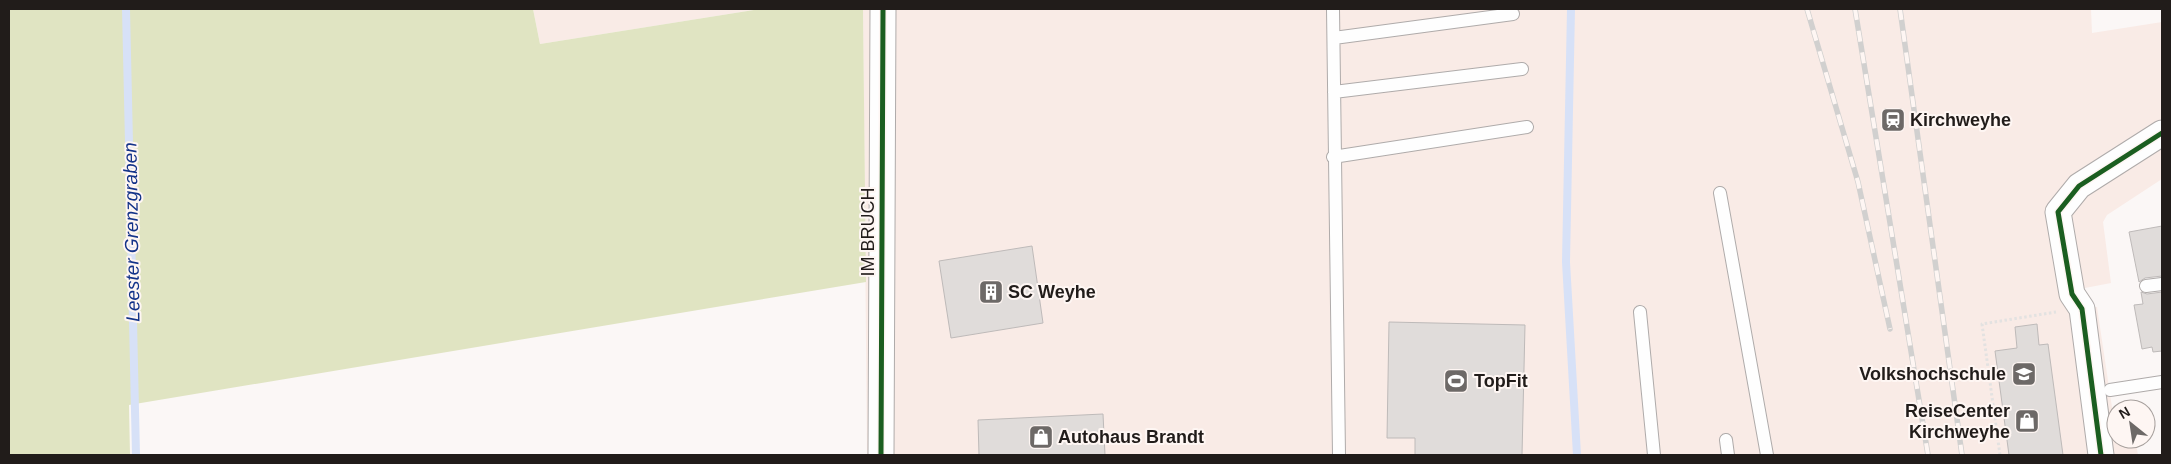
<svg xmlns="http://www.w3.org/2000/svg" width="2171" height="464" viewBox="0 0 2171 464" font-family="Helvetica,sans-serif">
<style>
.built{fill:#f9ebe6}
.green{fill:#e0e4c2}
.lines{fill:none;stroke-linecap:round;stroke-linejoin:round}
.stream{stroke:#d7e1f7;stroke-width:8}
.building{fill:#e0dcda;stroke:#bebab9}
.lane-casing{stroke:#afabaa;stroke-width:14}
.street-casing{stroke:#afabaa;stroke-width:27}
.path{stroke:#e3e2e1;stroke-width:3;stroke-dasharray:2.5 2.5;stroke-linecap:butt}
.lane{stroke:#fefefe;stroke-width:12}
.street{stroke:#fefefe;stroke-width:25}
.rail-casing{stroke:#d1d0cf;stroke-width:5.5}
.rail{stroke:#fef6f3;stroke-width:4;stroke-dasharray:11;stroke-linecap:butt}
.cycleway-casing{stroke:#fef6f3;stroke-width:8}
.cycleway{stroke:#1b5e20;stroke-width:5}
.labels{text-anchor:middle;stroke-width:4;stroke-linejoin:round;paint-order:stroke}
.poi-label{font-size:18px;font-weight:bold;fill:#211c1a;stroke:#fef6f3;text-anchor:start}
.street-label{font-size:18px;fill:#211c1a;stroke:#fef6f3}
.water-label{font-size:19px;font-style:italic;fill:#133389;stroke:#fef6f3}
</style>
<rect width="100%" height="100%" fill="#fbf7f6"/>
<path class="built" d="M533,9H760L540,44Z
M863,9H2091L2092,33L2162,22V179L2107,215L2103,222L2111,283L2085,288L2087,308L2097,307L2113,414H2116V439H2135L2138,455H867Z"/>
<path class="green" d="M9,9H533L540,44L760,9H863L866,282L129,405L130,455H9Z"/>
<g class="lines">
<path class="stream" d="M126,9L136,455
M1571,9L1566,262L1577,455"/>
</g>
<path class="building" d="M2162,226V276L2145,278L2139,282L2129,232Z
M1032,246L1043,323L951,338L939,261Z
M2141,292L2147,294L2162,292V351L2153,352L2152,347L2142,349L2134,305L2143,304Z
M1389,322L1525,325L1522,455H1415V438H1387Z
M2037,324L2039,345L2048,344L2063,455H2009L1995,351L2017,348L2015,327Z
M1103,414L1105,455H979L978,420Z"/>
<g class="lines">
<defs>
<path id="lane" d="M1333,9L1339,455
M1334,38L1513,14
M1334,92L1522,69
M1333,157L1527,127
M1720,193L1767,455
M2146,286L2162,284
M1640,312L1654,455
M2110,390L2162,382
M1726,440L1728,455"/>
<path id="street" d="M881,455L883,9
M2101,455L2082,309L2072,294L2058,212L2079,186L2162,133"/>
</defs>
<use href="#lane" class="lane-casing"/>
<use href="#street" class="street-casing"/>
<path class="path" d="M2000,455L1982,324L2056,312"/>
<use href="#lane" class="lane"/>
<use href="#street" class="street"/>
<defs>
<path id="rail" d="M1807,9L1858,182L1890,329
M1855,9L1928,455
M1900,9L1962,455"/>
</defs>
<use href="#rail" class="rail-casing"/>
<use href="#rail" class="rail"/>
<defs>
<path id="cycleway" d="M881,455L883,9
M2101,455L2082,309L2072,294L2058,212L2079,186L2162,133"/>
</defs>
<use href="#cycleway" class="cycleway-casing"/>
<use href="#cycleway" class="cycleway"/>
</g>
<defs>
<symbol id="station-square" viewBox="-11 -11 22 22"><rect x="-9" y="-9" width="18" height="18" rx="4" fill="#6d6967" stroke="#fef6f3"/><path d="M-3-6H3Q5-6 5-4V2Q5 4 3 4L4.5 6H3L1.5 4h-3L-3 6H-4.5L-3 4Q-5 4-5 2V-4Q-5-6-3-6ZM-3.5-4v3h7v-3ZM-3.5 1v1.5H-2V1ZM2 1v1.5H3.5V1Z" fill="#fff"/></symbol>
<symbol id="building-square" viewBox="-11 -11 22 22"><rect x="-9" y="-9" width="18" height="18" rx="4" fill="#6d6967" stroke="#fef6f3"/><path d="M-4-6H4V6H1V3H-1V6H-4ZM-2.5-4.3h1.7v1.8h-1.7ZM.8-4.3h1.7v1.8H.8ZM-2.5-1h1.7V.8h-1.7ZM.8-1h1.7V.8H.8Z" fill="#fff"/></symbol>
<symbol id="university-square" viewBox="-11 -11 22 22"><rect x="-9" y="-9" width="18" height="18" rx="4" fill="#6d6967" stroke="#fef6f3"/><path d="M0-5L7-2L0 1L-7-2ZM-4 1L0 2.5L4 1V4Q0 6-4 4Z" fill="#fff"/></symbol>
<symbol id="stadium-square" viewBox="-11 -11 22 22"><rect x="-9" y="-9" width="18" height="18" rx="4" fill="#6d6967" stroke="#fef6f3"/><path d="M0-5a6.5 5 0 1 0 0 10a6.5 5 0 1 0 0-10ZM-3.5-1.8h7v3.6h-7Z" fill="#fff"/></symbol>
<symbol id="shop-square" viewBox="-11 -11 22 22"><rect x="-9" y="-9" width="18" height="18" rx="4" fill="#6d6967" stroke="#fef6f3"/><path d="M-5-2.5h2.3a2.7 3.5 0 0 1 5.4 0H5L5.5 6h-11ZM-1.5-2.5h3a1.5 2.3 0 0 0-3 0Z" fill="#fff"/></symbol>
</defs>
<g fill-rule="evenodd">
<use href="#station-square" x="1879" y="106" width="28" height="28"/>
<use href="#building-square" x="977" y="278" width="28" height="28"/>
<use href="#university-square" x="2010" y="360" width="28" height="28"/>
<use href="#stadium-square" x="1442" y="367" width="28" height="28"/>
<use href="#shop-square" x="2013" y="407" width="28" height="28"/>
<use href="#shop-square" x="1027" y="423" width="28" height="28"/>
</g>
<g class="labels">
<g class="poi-label">
<text x="1910" y="126">Kirchweyhe</text>
<text x="1008" y="298">SC Weyhe</text>
<text x="2006" y="380" text-anchor="end">Volkshochschule</text>
<text x="1474" y="387">TopFit</text>
<text x="2010" y="417" text-anchor="end">ReiseCenter<tspan x="2010" dy="21">Kirchweyhe</tspan></text>
<text x="1058" y="443">Autohaus Brandt</text>
</g>
<g class="street-label">
<text transform="translate(868 232) rotate(-90)" y="6">IM BRUCH</text>
</g>
<g class="water-label">
<text transform="translate(131 232) rotate(-91)" y="7">Leester Grenzgraben</text>
</g>
</g>
<rect width="2171" height="464" fill="none" stroke="#211c1a" stroke-width="20"/>
<g transform="translate(2131 424) rotate(330)"><circle r="24" fill="#fef6f3" stroke="#a69f9c"/>
<path d="M0-4L9 19L0 12L-9 19Z" fill="#6d6967"/>
<text y="-8" font-size="14" font-weight="bold" text-anchor="middle" fill="#211c1a">N</text>
</g>
</svg>
